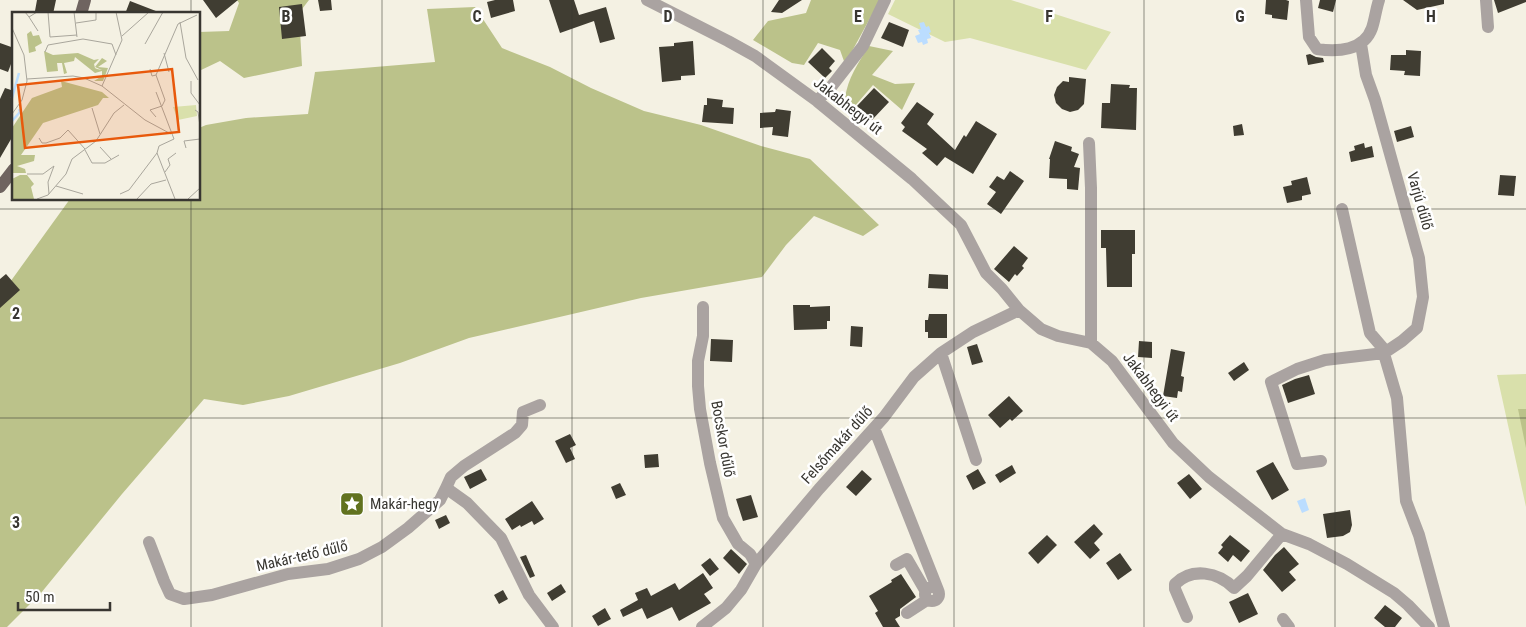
<svg xmlns="http://www.w3.org/2000/svg" width="1526" height="627" viewBox="0 0 1526 627" font-family="'Roboto Condensed',sans-serif">
<style>
.green{fill:#d9e0ab}
.forest{fill:#bbc28a}
.water{fill:#bdf}
.building{fill:#403d32}
.lines{fill:none;stroke-linecap:round;stroke-linejoin:round}
.minor{stroke:#aaa3a1;stroke-width:12}
.major{stroke:#6f6460;stroke-width:12}
.grid{fill:none;stroke:#383631;stroke-width:1;stroke-opacity:0.55}
.labels{text-anchor:middle;stroke-width:5;stroke-linejoin:round;paint-order:stroke}
.street-label{font-size:15px;fill:#383631;stroke:#fff}
.poi-label{font-size:15px;fill:#383631;stroke:#fff;text-anchor:start}
.inset-river{fill:none;stroke:#bdf;stroke-width:2.5}
.inset-road{fill:none;stroke:#a9a69c;stroke-width:1}
.view{fill:#e8590c;fill-opacity:0.15;stroke:#e8590c;stroke-width:2.5}
.inset-edge{fill:none;stroke:#383631;stroke-width:2.5}
.grid-label{font-size:16px;text-anchor:middle;font-weight:bold;fill:#383631;stroke:#fff;stroke-width:5;stroke-linejoin:round;paint-order:stroke}
</style>
<rect width="100%" height="100%" fill="#f4f1e3"/>
<path class="green" d="M895,0H1011L1111,32L1086,70L970,38L945,42L888,14Z
M1526,374V507L1497,375Z"/>
<path class="forest" d="M237,0H309L299,13L302,66L244,78L220,61L199,71V32L229,31L239,3Z
M811,0H880L845,64L840,50L818,43L804,65L792,63L753,40L768,21L806,13Z
M475,7L502,48L550,67L591,88L644,111L701,125L761,146L810,159L879,225L863,236L814,216L786,245L762,277L641,298L469,338L400,363L289,396L243,405L204,399L122,494L41,593L7,627H0V296L70,199H199V128L206,125L246,118L308,114L315,72L435,62L427,9Z
M869,46L893,51L872,75L895,84L915,83L902,110L873,85L854,107L845,98C848,78 858,63 869,46Z
M1518,409H1526V448Z"/>
<path class="water" d="M924,22L926,27L929,26L931,32L929,33L931,38L927,39L928,43L923,45L922,42L918,43L915,36L920,34L918,30L921,29L919,23Z
M1305,498L1309,510L1302,513L1297,501Z"/>
<path class="building" d="M37,0H56L53,14L35,11Z
M203,0H238L216,18Z
M318,0H331L332,10L320,11Z
M495,0H513L515,11L491,18L487,2Z
M549,0H574L579,15L606,7L615,39L600,43L594,21L560,33Z
M779,0H802L782,13L771,12Z
M1266,0H1286L1289,1L1287,20L1272,18V15L1265,14Z
M1320,0H1336L1333,12L1318,8Z
M1403,0H1444V4L1417,10Z
M1494,0H1526V2L1498,13Z
M130,1L161,13V14H125Z
M302,4L306,36L282,39L279,7Z
M889,22L909,30L903,47L881,38Z
M693,41L695,75L681,76V80L662,82L659,47L674,46V43Z
M0,43L14,48V56L8,72L0,69Z
M822,48L835,61L829,68L832,71L825,78L808,62Z
M1406,50L1421,51L1420,76L1404,75L1405,71L1390,70L1391,55H1406Z
M1310,54L1316,57L1323,58L1324,62L1308,65L1306,55Z
M1069,77L1086,79L1084,104L1078,110L1070,112L1062,109L1056,103L1054,95L1057,87L1063,81L1069,82Z
M1111,84L1130,85L1129,88H1137L1136,130L1101,128L1102,103H1110Z
M5,88L14,91V134L0,158V99Z
M874,88L889,102L872,120L857,106Z
M707,98L723,100L722,107L734,108L733,124L702,122L704,105H707Z
M917,102L934,114L927,124L955,150L964,135L966,137L976,121L997,134L973,174L945,157L937,166L922,153L927,149L902,131L905,127L901,123Z
M776,109L791,111L788,137L772,135L773,127L760,128V113L775,112Z
M1242,124L1244,135L1234,136L1233,126Z
M1411,126L1414,137L1397,142L1394,131Z
M1055,141L1072,147L1071,151L1079,154L1074,167L1080,168L1078,190L1067,189V179L1049,178L1050,159H1049Z
M1364,143L1365,148L1372,146L1374,157L1351,162L1349,152L1355,150L1354,146Z
M1010,171L1024,181L1001,214L987,204L996,192L989,187L997,176L1004,180Z
M1500,175L1516,176L1514,196L1498,195Z
M1307,177L1311,194L1302,196V200L1287,203L1283,187L1292,185L1291,181Z
M1101,230H1135V254H1132V287H1107L1106,248H1101Z
M1014,246L1028,258L1022,266L1024,268L1017,276L1015,274L1009,282L994,269Z
M6,274L20,290L0,308V279Z
M929,274L948,275V289L928,288Z
M793,305H810V307L830,306V321H827V329L794,330Z
M929,314H947V338H928V332H925V320H928Z
M851,326L863,327L862,347L850,346Z
M711,339L733,340L732,362L710,361Z
M1139,341L1152,342V358L1138,357Z
M977,344L983,362L972,365L967,347Z
M1171,349L1185,352L1181,376L1184,377L1182,392L1178,391L1177,398L1163,396Z
M1244,362L1249,370L1234,381L1228,373Z
M1309,375L1315,394L1288,403L1282,385L1295,379Z
M1009,396L1023,411L1012,421L1010,419L1000,428L988,415Z
M570,434L576,445L570,448L575,459L566,463L555,441Z
M658,454L659,467L645,468L644,455Z
M1273,462L1289,490L1272,500L1256,471Z
M1012,465L1016,473L1000,483L995,475Z
M481,469L487,480L470,489L464,477Z
M978,469L986,483L973,490L966,476Z
M862,470L872,479L856,496L846,487Z
M1189,474L1202,489L1190,499L1177,483Z
M620,483L626,495L616,499L611,487Z
M751,495L758,517L743,521L736,499Z
M532,501L544,519L534,525L532,521L521,527L520,525L512,530L505,519Z
M1350,510L1352,525L1350,532L1343,536L1327,538L1323,514Z
M446,515L450,523L439,529L435,520Z
M1094,524L1103,534L1094,543L1100,550L1090,559L1074,542Z
M1047,535L1057,545L1038,564L1028,553Z
M1230,535L1250,551L1241,562L1233,555L1228,562L1218,553L1223,547L1221,545Z
M1284,547L1299,564L1289,572L1296,580L1282,592L1263,570L1275,555Z
M731,549L747,564L739,574L723,558Z
M1120,553L1132,570L1118,580L1106,563Z
M526,555L535,576L530,578L520,557Z
M710,558L719,569L710,576L701,565Z
M703,573L713,588L704,594L711,603L679,621L672,607L647,619L642,608L623,617L620,610L638,600L635,593L647,588L651,596L675,583L679,590Z
M901,574L916,597L900,609V616L895,619L900,627H883L875,613L878,611L869,596L892,582L891,580Z
M561,584L566,592L552,601L547,593Z
M503,590L508,599L499,604L494,595Z
M1248,593L1258,614L1239,623L1229,602Z
M1385,605L1402,618L1395,627H1385L1374,618Z
M605,608L611,619L598,626L592,616Z"/>
<g class="lines">
<path class="minor" d="M647,0L728,41L755,56L817,101L912,179L961,225L986,273L1002,289L1019,310L1041,329L1058,336L1091,343L1112,361L1173,443L1209,477L1282,534L1309,544L1347,564L1394,593L1408,605L1429,627
M1306,0L1309,37L1317,49C1337,52 1364,51 1372,28C1375,19 1376,9 1379,0
M1486,0L1488,27
M817,101L831,87L863,46L885,0
M1089,143L1091,188V343
M1342,209L1370,333L1382,347L1397,398L1406,501L1419,535L1444,627
M703,307V336L698,361V386L700,409L710,463L723,518L738,544L750,554L756,564
M941,353L976,460
M874,428L938,590
M1321,461L1297,464L1271,382L1297,369L1325,360L1384,353L1402,341L1417,328L1423,297L1419,258L1375,100L1366,75L1361,44
M446,488L451,477L464,466L515,433L522,425L523,412L540,405
M149,542L164,581L170,594L184,599L212,595L288,574L328,569L359,559L382,547L408,528L440,500L446,488L467,503L501,538L529,595L553,627
M896,565L907,559L925,590
M925 594a7 7 0 1 1 14 0a7 7 0 1 1-14 0Z
M907,613L927,600
M1187,617L1175,589V584C1192,567 1218,572 1234,588L1247,576L1282,534
M1283,619L1289,627
M702,627L726,608L741,590L756,564L819,489L884,417L914,377L941,353L973,332L1019,310"/>
<path class="major" d="M81,14L85,0
M0,187L14,169"/>
</g>
<path class="grid" d="M191,0V14M382,0V627M572,0V627M763,0V627M954,0V627M1144,0V627M1335,0V627M191,199V627M0,209H1526M0,418H1526"/>
<defs>
<symbol id="sight-square" viewBox="-11 -11 22 22"><rect x="-9" y="-9" width="18" height="18" rx="4" fill="#61721f" stroke="#fff"/><path d="M0-6L1.8-2.2L6-1.7L2.9 1.2L3.7 5.4L0 3.3L-3.7 5.4L-2.9 1.2L-6-1.7L-1.8-2.2Z" fill="#fff"/></symbol>
</defs>
<g fill-rule="evenodd">
<use href="#sight-square" x="338" y="490" width="28" height="28"/>
</g>
<g class="labels">
<g class="street-label">
<text transform="translate(848 106) rotate(38)" y="5">Jakabhegyi út</text>
<text transform="translate(1420 201) rotate(74)" y="5">Varjú dűlő</text>
<text transform="translate(1151 387) rotate(53)" y="5">Jakabhegyi út</text>
<text transform="translate(723 439) rotate(80)" y="5">Bocskor dűlő</text>
<text transform="translate(837 445) rotate(-48)" y="5">Felsőmakár dűlő</text>
<text transform="translate(302 556) rotate(-13)" y="5">Makár-tető dűlő</text>
</g>
<g class="poi-label">
<text x="370" y="509">Makár-hegy</text>
</g>
</g>
<g transform="translate(12 12)">
<rect width="188" height="188" fill="#f4f1e3"/>
<path d="M184,93L185,104L166,108L161,95Z" fill="#d9e0ab"/>
<path d="M19,19L21,24L27,23L30,31L23,35L24,39L17,41L15,22ZM32,39L41,43L66,41L82,48L87,47L82,52L83,56L85,57L90,58L83,55L90,46L95,49L86,55L96,56L91,69H82L90,64V59L83,61L63,45L62,49L52,51L55,61L52,62L50,51H45L46,59L35,60ZM49,69L90,80L97,86H91L86,93L31,111L9,143H23L22,149L5,154L13,157L14,161H0V116L20,86L50,75ZM8,163H15L22,172L19,175L22,187H0V167Z" fill="#bbc28a"/>
<path class="inset-river" d="M0,86L7,61M0,109L8,100L7,97"/>
<path class="inset-road" d="M13,0L17,5L25,0M36,0L38,25L65,23M62,0L65,25M17,5L26,19M168,10L174,46L186,68M64,11L84,8V0M0,16L12,43L15,69L10,88L0,102M110,24L137,0M133,32L151,0M33,40L36,33L71,27L100,32L104,43M152,41L157,60M138,57L140,64L144,63L166,12L185,3M144,63L153,88L150,94L138,98L144,105M15,67L61,64L72,66L90,74L133,108L159,122M179,69V81L188,93M90,74L110,28L104,0M144,80L162,127L147,134L145,141L163,187M80,96L88,122M183,98L186,100L188,114M27,126L30,131H34L48,126L56,118L73,137M88,135L99,147M174,136L172,129L188,127M73,138L80,151H93L107,143M153,160L158,153L156,147L164,141M15,162H31L42,154L36,170L37,182M44,174L71,182M108,182L117,178L145,141M25,187L36,183L54,162L60,147L84,129L102,101L112,93M125,187L139,172L154,168M176,187L188,176"/>
<path class="view" d="M160,57L167,120L13,136L6,73Z"/>
<rect width="188" height="188" class="inset-edge"/>
</g>
<g class="grid-label">
<text x="286" y="22">B</text>
<text x="477" y="22">C</text>
<text x="668" y="22">D</text>
<text x="858" y="22">E</text>
<text x="1049" y="22">F</text>
<text x="1240" y="22">G</text>
<text x="1431" y="22">H</text>
<text x="16" y="319">2</text>
<text x="16" y="528">3</text>
</g>
<path d="M18 602v8h92v-8" fill="none" stroke="#383631" stroke-width="2.5"/>
<text x="25" y="602" font-size="15" fill="#383631" stroke="#ffffff" stroke-width="4" paint-order="stroke">50 m</text>
</svg>
